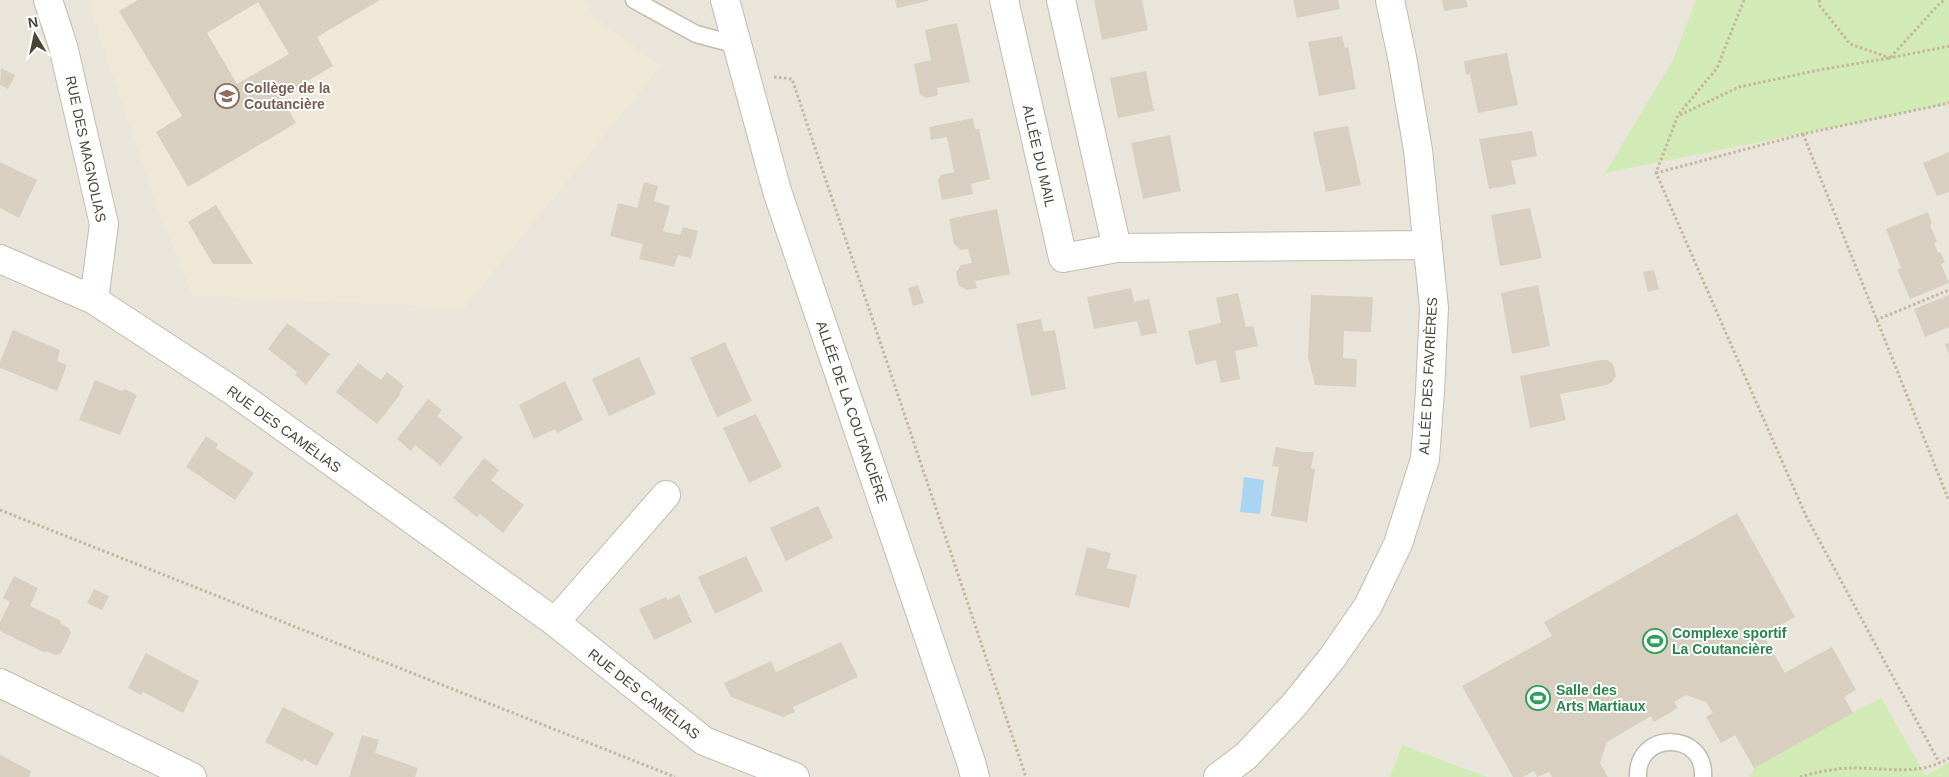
<svg xmlns="http://www.w3.org/2000/svg" width="1949" height="777" viewBox="0 0 1949 777" font-family="Arial,sans-serif">
<style>
.residential{fill:#eae5da}
.education{fill:#efe8d6}
.green{fill:#d2eab5}
.water{fill:#a9d4f2}
.building{fill:#d8cfc1;fill-rule:evenodd}
.lines{fill:none;stroke-linecap:round;stroke-linejoin:round}
.service-casing{stroke:#c2bbae;stroke-width:19}
.minor-casing{stroke:#c2bbae;stroke-width:30}
.tertiary-casing{stroke:#c2bbae;stroke-width:30}
.path{stroke:#c4b79f;stroke-width:3;stroke-dasharray:2.5 2.5;stroke-linecap:butt}
.service{stroke:#fff;stroke-width:16}
.minor{stroke:#fff;stroke-width:28}
.tertiary{stroke:#fff;stroke-width:28}
.labels{text-anchor:middle;stroke-width:4;stroke-linejoin:round;paint-order:stroke}
.education-label{font-size:14px;font-weight:bold;fill:#785e54;stroke:#fff;text-anchor:start}
.street-label{font-size:14px;fill:#4b4439;stroke:#fff}
.leisure-label{font-size:14px;font-weight:bold;fill:#27864d;stroke:#fff;text-anchor:start}
</style>
<rect width="100%" height="100%" fill="#f6f3ec"/>
<path class="residential" d="M0,0H1949V777H0Z"/>
<path class="education" d="M87,0H585L590,14L661,66L464,308L193,296L158,210Z"/>
<path class="green" d="M1696,0H1949V104L1605,173L1673,60Z
M1819,653L1852,713L1881,698L1926,776L1949,762V777H1750L1754,768L1721,709Z
M1402,745L1487,777H1390Z"/>
<path class="water" d="M1244,477L1264,480L1260,514L1240,512Z"/>
<path class="building" d="M138,0H380L317,37L333,66L281,97L296,123L188,187L156,132L182,116L119,11ZM258,2L289,54L237,84L207,33Z
M895,0H928V1L897,8Z
M1094,0H1142L1148,30L1102,40Z
M1293,0H1338L1340,9L1297,18Z
M1442,0H1466L1468,7L1444,11Z
M957,23L970,82L937,88L938,95L927,98L920,95L914,64L931,60L925,30Z
M1342,36L1345,48L1348,47L1356,89L1319,96L1308,42Z
M1507,53L1518,105L1478,113L1470,74L1466,75L1464,61Z
M1,68L15,75L8,89L0,85Z
M1146,71L1154,111L1118,118L1110,78Z
M973,118L975,129H979L990,179L971,184L973,194L942,200L938,180L941,175L954,172L947,137L931,140L929,127Z
M1348,126L1361,185L1326,192L1313,132Z
M1532,131L1537,156L1511,161L1516,184L1489,189L1479,139Z
M1170,135L1181,191L1143,199L1131,143Z
M1949,152V192L1937,196L1923,163Z
M0,162L37,180L19,218L0,208Z
M644,182L658,186L654,201L670,206L663,231L680,235L683,227L698,231L691,258L678,255L674,267L639,259L643,244L610,236L618,203L637,208Z
M216,205L253,264H213L188,222Z
M1530,208L1542,258L1500,266L1491,215Z
M997,209L1010,274L975,281L977,288L967,290L958,285L956,273L961,265L972,263L968,249L961,250L954,244L949,219Z
M1928,212L1932,224L1930,225L1937,242L1934,243L1938,253L1940,252L1945,262L1941,264L1949,283L1910,299L1897,269L1901,268L1886,229Z
M1654,270L1659,289L1648,292L1643,272Z
M918,285L924,303L913,306L908,288Z
M1538,285L1550,346L1512,354L1501,293Z
M1131,288L1134,302L1149,299L1157,333L1141,336L1137,321L1094,329L1087,297Z
M1238,293L1246,327L1253,326L1258,346L1235,351L1240,379L1221,383L1216,360L1196,365L1188,331L1221,323L1216,298Z
M1311,295L1373,297L1371,332L1344,331L1343,358L1357,359L1356,387L1315,385L1308,357Z
M1949,295V327L1925,337L1914,309Z
M1041,319L1044,332L1055,330L1066,389L1031,396L1016,324Z
M287,323L330,354L306,385L295,375L297,372L268,349Z
M13,330L60,350L57,361L67,365L57,391L0,368V362Z
M725,342L752,401L717,417L690,358Z
M1949,343V355L1945,344Z
M639,357L656,394L609,416L592,379Z
M1601,360H1608L1613,364L1616,376L1612,382L1607,385L1560,394L1566,420L1530,428L1520,376Z
M358,363L381,380L387,372L404,386L399,394L400,395L377,424L336,392Z
M95,380L122,391L124,389L137,395L120,435L79,420Z
M565,381L583,420L557,433L555,429L534,439L519,405Z
M428,399L442,410L437,416L463,437L441,466L415,445L411,451L397,439Z
M756,414L782,467L749,483L723,428Z
M206,436L218,444L216,448L254,473L235,500L186,467Z
M1276,447L1303,452H1314L1311,468L1315,469L1307,522L1271,516L1279,467L1272,466Z
M484,458L499,470L491,480L524,505L503,533L480,514L477,517L453,498Z
M818,506L833,538L786,561L770,528Z
M1737,513L1795,617L1763,635L1785,673L1832,647L1856,690L1844,697L1853,713L1754,768L1735,735L1721,743L1706,717L1713,713L1706,702L1686,695L1674,702L1678,708L1654,722L1651,716L1607,742L1600,763L1608,777H1552L1549,772L1537,777L1534,771L1523,777H1513L1462,686L1552,636L1544,622Z
M1087,547L1111,553L1107,568L1137,575L1129,608L1075,595Z
M746,556L763,591L715,614L698,577Z
M14,576L38,588L30,606L61,621L60,623L69,628L71,633L61,653L56,655L46,651L45,653L0,631V622L10,602L3,598Z
M94,589L109,596L102,610L87,603Z
M679,594L692,622L654,640L639,609L666,597L668,600Z
M841,642L858,677L793,707L795,712L783,717L731,697L724,683L771,661L776,672Z
M146,653L199,681L183,713L143,692L141,695L128,688Z
M283,707L334,733L317,766L304,759L303,762L265,742Z
M362,735L379,740L375,753L418,768L415,777H349Z
M0,755L31,771L29,777H0Z"/>
<g class="lines">
<defs>
<path id="service" d="M634,0L696,34L737,45
M1638,777C1636,730 1706,731 1703,777"/>
<path id="minor" d="M48,0L63,46L104,224L94,300
M725,0L777,191L971,762L975,777
M1004,0L1063,258L1117,248L1061,0
M1117,248L1428,245
M0,259L94,300L233,391L555,622L704,741L795,777
M555,622L666,495
M1218,777L1246,756L1294,705L1332,658L1368,606L1398,544L1425,459L1430,391L1434,308L1418,150L1402,57L1390,0"/>
<path id="tertiary" d="M0,683L192,777"/>
</defs>
<use href="#service" class="service-casing"/>
<use href="#minor" class="minor-casing"/>
<use href="#tertiary" class="tertiary-casing"/>
<path class="path" d="M1744,0L1717,68L1678,115L1656,173L1806,516L1940,764
M1819,0L1820,6L1850,44L1890,58L1949,46
M774,77L792,79L1026,777
M1680,115L1739,87L1819,70L1890,58L1940,3L1945,0
M1803,134L1949,501
M1656,173L1803,134L1949,103
M1876,320L1949,290
M0,510L675,777
M1800,777C1816,772 1837,768 1854,768C1886,768 1920,776 1949,758"/>
<use href="#service" class="service"/>
<use href="#minor" class="minor"/>
<use href="#tertiary" class="tertiary"/>
</g>
<defs>
<symbol id="school-ring" viewBox="-11 -11 22 22"><circle r="9.5" fill="#fff" stroke="#8d6e63" stroke-width="1.5"/><path d="M0-5L7-2L0 1L-7-2ZM-4 1L0 2.5L4 1V4Q0 6-4 4Z" fill="#8d6e63"/></symbol>
<symbol id="stadium-ring" viewBox="-11 -11 22 22"><circle r="9.5" fill="#fff" stroke="#2e9e5b" stroke-width="1.5"/><path d="M0-5a6.5 5 0 1 0 0 10a6.5 5 0 1 0 0-10ZM-3.5-1.8h7v3.6h-7Z" fill="#2e9e5b"/></symbol>
</defs>
<g fill-rule="evenodd">
<use href="#school-ring" x="213" y="82" width="28" height="28"/>
<use href="#stadium-ring" x="1641" y="627" width="28" height="28"/>
<use href="#stadium-ring" x="1524" y="684" width="28" height="28"/>
</g>
<g class="labels">
<g class="education-label">
<text x="244" y="93">Collège de la<tspan x="244" dy="16">Coutancière</tspan></text>
</g>
<g class="street-label">
<text transform="translate(86 149) rotate(78)" y="5">RUE DES MAGNOLIAS</text>
<text transform="translate(1039 156) rotate(77)" y="5">ALLÉE DU MAIL</text>
<text transform="translate(1428 376) rotate(-87)" y="5">ALLÉE DES FAVRIÈRES</text>
<text transform="translate(852 412) rotate(71)" y="5">ALLÉE DE LA COUTANCIÈRE</text>
<text transform="translate(284 429) rotate(36)" y="5">RUE DES CAMÉLIAS</text>
<text transform="translate(644 694) rotate(38)" y="5">RUE DES CAMÉLIAS</text>
</g>
<g class="leisure-label">
<text x="1672" y="638">Complexe sportif<tspan x="1672" dy="16">La Coutancière</tspan></text>
<text x="1556" y="695">Salle des<tspan x="1556" dy="16">Arts Martiaux</tspan></text>
</g>
</g>
<g transform="translate(35 35) rotate(351)" stroke="#ffffff" stroke-width="4" paint-order="stroke">
<path d="M0-4L9 19L0 12L-9 19Z" fill="#4b4439"/>
<text y="-8" font-size="14" font-weight="bold" text-anchor="middle" fill="#4b4439">N</text>
</g>
</svg>
